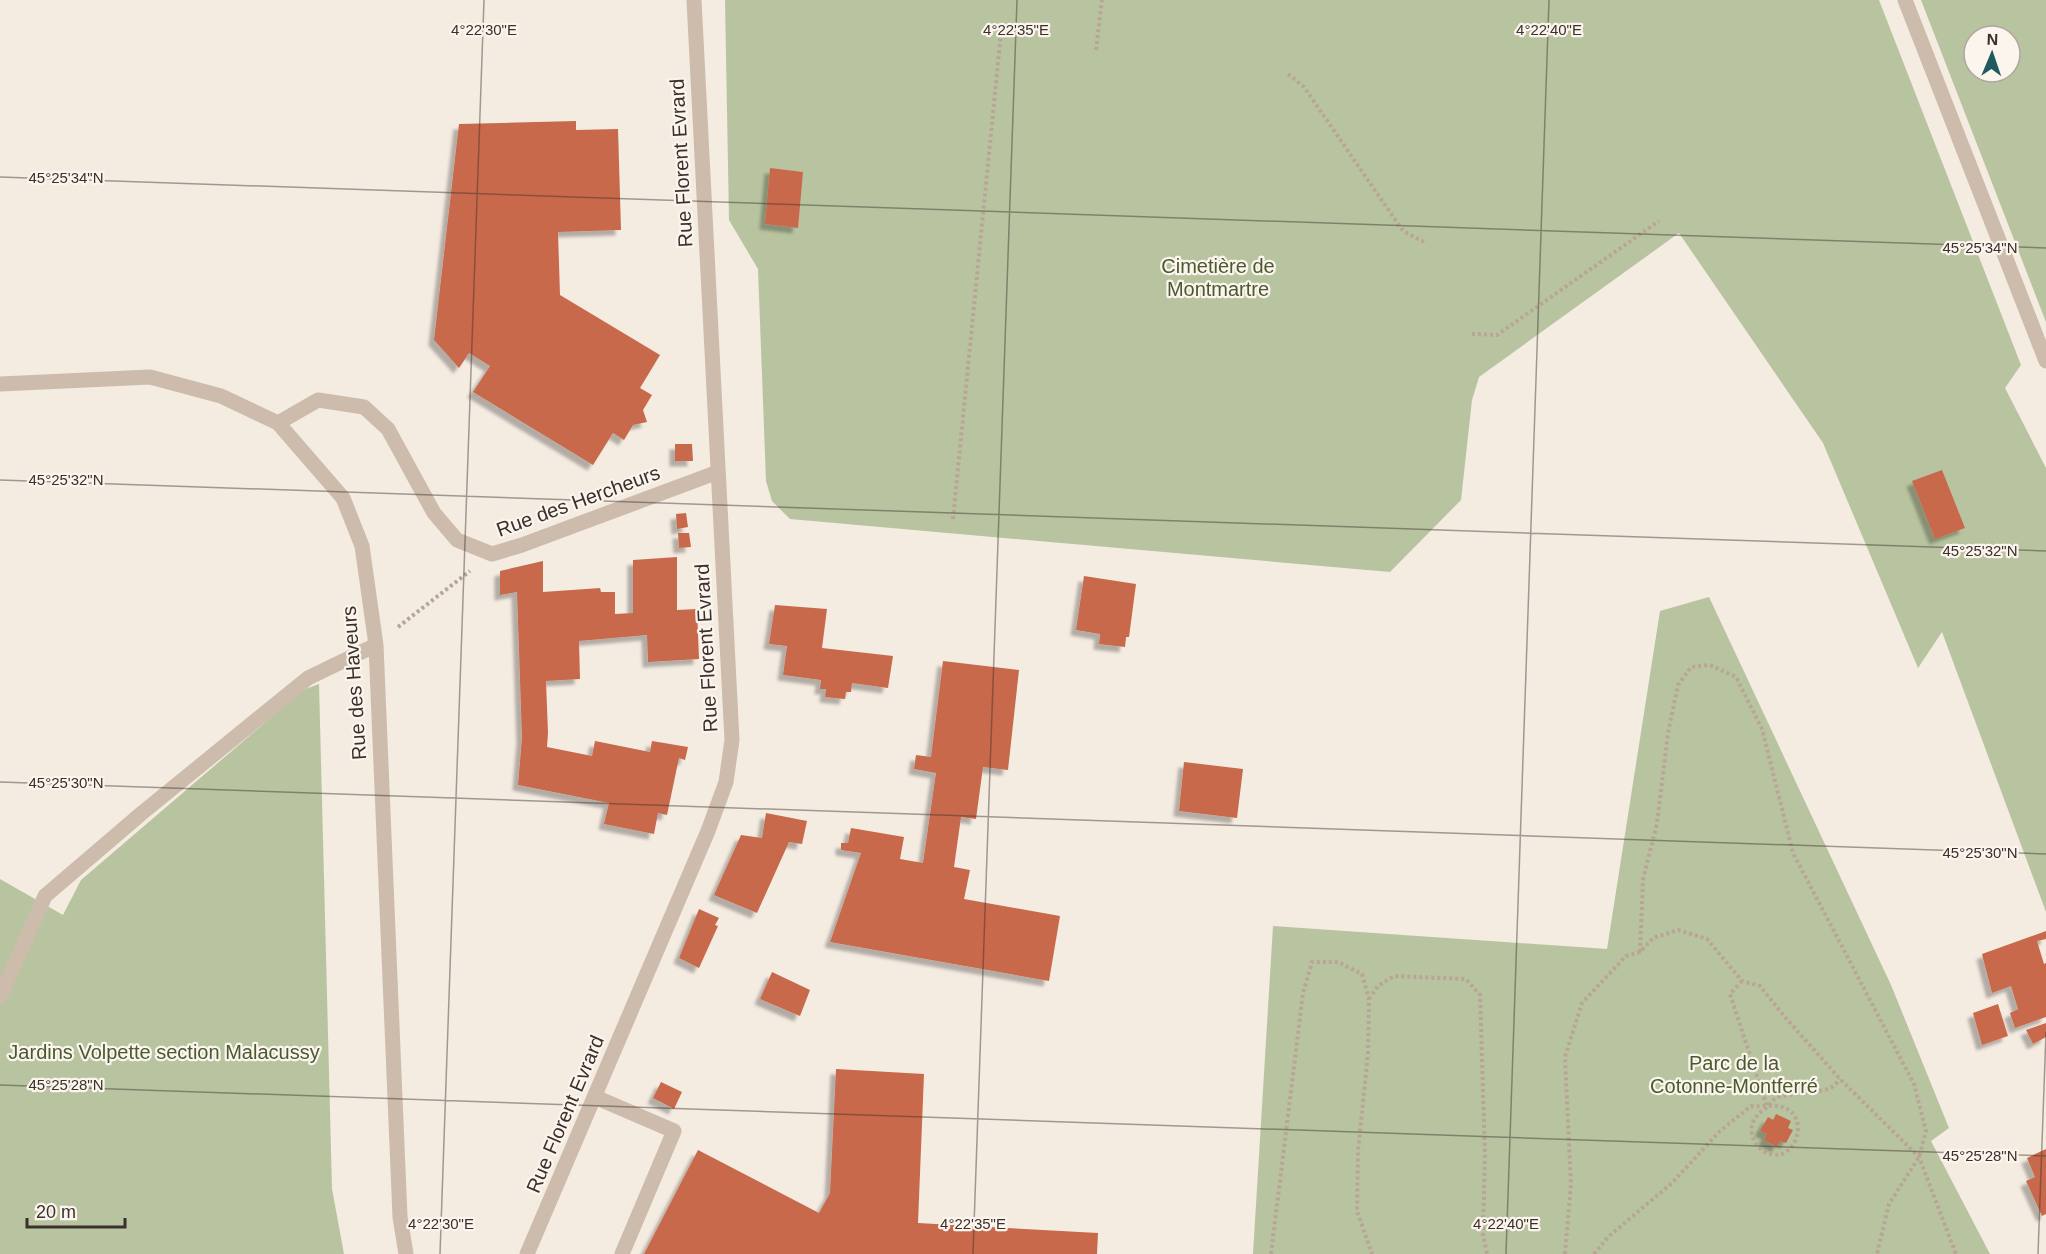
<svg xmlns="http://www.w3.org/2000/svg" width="2046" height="1254" viewBox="0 0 2046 1254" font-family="Arial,sans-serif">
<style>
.green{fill:#b8c4a0;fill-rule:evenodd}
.building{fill:#c8694b;filter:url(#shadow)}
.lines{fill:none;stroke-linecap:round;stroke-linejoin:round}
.path{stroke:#b9a596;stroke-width:4;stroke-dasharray:3 3;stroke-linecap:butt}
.minor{stroke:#cdbbac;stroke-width:15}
.ticks{fill:none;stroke:#3b302b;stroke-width:1.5;stroke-opacity:0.45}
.labels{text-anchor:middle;stroke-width:4.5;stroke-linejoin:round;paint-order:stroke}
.street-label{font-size:20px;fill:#3b302b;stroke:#fbf5ee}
.park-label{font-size:20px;fill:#4a5a2e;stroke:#fbf5ee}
.ticks-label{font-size:15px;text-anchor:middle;fill:#3b302b;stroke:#fbf5ee;stroke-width:4.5;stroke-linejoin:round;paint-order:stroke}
</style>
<defs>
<filter id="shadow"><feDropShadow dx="-5.5" dy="5.5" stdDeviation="1.5" flood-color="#0004"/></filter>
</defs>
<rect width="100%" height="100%" fill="#f4ebe1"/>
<path class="green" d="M725,0H1879L2021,365L2005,388L2046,468V912L1942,632L1918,668L1823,443L1679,233L1479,377L1472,400L1461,500L1390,572L790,519L772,501L766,481L758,269L729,220Z
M1921,0H2046V322ZM1974,36H2010V72H1974Z
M1709,597L1891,985L1949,1128L1931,1141L1990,1254H1253L1273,926L1607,949L1660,611Z
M319,684L332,1189L344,1254H0V879L63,915L81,880L303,690Z"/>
<path class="building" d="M576,121V130L618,129L621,230L558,232L560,295L660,355L640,388L652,395L643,410L647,422L633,425L624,440L613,433L593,465L473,392L490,366L469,353L459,368L434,340L459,124Z
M770,168L803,172L798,228L765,224Z
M675,444H692L693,461H675Z
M1942,470L1965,528L1935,539L1912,481Z
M686,513L688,527L677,529L676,514Z
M678,533H689L691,547L679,548Z
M677,557V610L697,609L699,659L648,662L647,635L579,641L580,679L546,681L548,733L547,747L592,756L595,741L650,752L652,741L688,747L685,760L679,758L667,815L658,813L654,834L604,824L609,803L518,785L522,738L517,592L500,595V571L543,561V592L600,588L601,592H615V614L633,613V560Z
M1084,576L1136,584L1129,637H1126L1125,647L1099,644L1100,634L1076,630Z
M775,605L827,609L822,648L893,656L888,688L852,683L851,692H846L845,699L825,697L826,689H820L821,680L783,675L787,646L769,644Z
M943,661L1019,670L1008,770L983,767L976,819L961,817L954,867L970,870L964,899L1060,916L1049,981L830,942L861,853L841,850V843H848L851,828L904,837L900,859L923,863L936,773L914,769L916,755L931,757Z
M1184,762L1243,769L1237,818L1179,811Z
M766,813L807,821L802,844L789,842L757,913L714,895L741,835L762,838Z
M699,909L719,918L715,925L718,926L699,968L679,958Z
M2046,931V939L2037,941L2044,964L2046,963V1017L2015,1028L2010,1013L2018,1009L2011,986L1992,993L1982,954Z
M772,972L810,990L800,1016L760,999Z
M1998,1004L2008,1036L1982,1045L1973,1013Z
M2046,1023V1037L2033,1044L2026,1030Z
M836,1069L924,1074L918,1223L1098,1233L1097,1254H644L698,1150L819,1213L830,1193Z
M661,1082L682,1092L674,1109L653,1098Z
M1776,1114L1791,1121L1788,1128L1793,1130L1786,1143L1780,1141L1777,1147L1764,1140L1767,1134L1760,1131L1768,1117L1773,1120Z
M2046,1149V1214L2042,1216L2026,1181L2035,1177L2027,1158Z"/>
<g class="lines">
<path class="path" d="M1096,50L1102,0
M1288,74L1304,87L1403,231L1426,243
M1472,334L1497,335L1659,221
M953,519L1001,32
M398,627L470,571
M1640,952L1643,879L1657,824L1668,733L1678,685L1691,667L1710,665L1736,677L1762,729L1793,853L1914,1084L1926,1131L1919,1157L1889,1204L1877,1254
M1742,981L1730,994L1767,1107
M1369,999L1378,986L1394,976L1466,979L1480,995L1485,1155L1483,1234L1487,1254
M1271,1254L1303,993L1312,962H1338L1362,974L1369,999L1368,1054L1358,1151L1357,1211L1372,1254
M1565,1254L1571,1184L1565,1057L1582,1003L1626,956L1640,952L1653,938L1678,930L1707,939L1742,981L1760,986L1784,1016L1840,1079L1919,1157L1956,1254
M1594,1254L1608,1237L1672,1183L1720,1131L1751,1106C1760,1107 1770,1105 1778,1106C1814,1111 1796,1168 1765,1152C1758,1148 1753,1141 1752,1134C1750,1121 1757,1114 1766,1108C1770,1105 1772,1100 1776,1098C1779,1096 1786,1096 1789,1095C1802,1093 1818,1093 1830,1088C1834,1087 1837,1082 1840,1079"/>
<path class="minor" d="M1905,0L2046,361
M0,384L150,377L221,396L278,423L343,498L362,546L376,645L400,1217L406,1254
M278,423L318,400L364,407L388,429L434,513L457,540L492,554L522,545L718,472
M0,997L45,896L142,813L308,678L376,645
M595,1097L674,1131L622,1254
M527,1254L708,831L726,782L732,740L694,0"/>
</g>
<path class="ticks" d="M0,177L2046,248M0,480L2046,551M0,782L2046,854M0,1085L2046,1156M440,1254L484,0M973,1254L1017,0M1506,1254L1549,0M2038,1254L2046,1032"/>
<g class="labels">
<g class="street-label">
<text transform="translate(681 163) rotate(-93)" y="7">Rue Florent Evrard</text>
<text transform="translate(578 501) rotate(-20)" y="7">Rue des Hercheurs</text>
<text transform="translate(706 648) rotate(-93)" y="7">Rue Florent Evrard</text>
<text transform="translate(354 683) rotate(-94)" y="7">Rue des Haveurs</text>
<text transform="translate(565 1114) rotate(-67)" y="7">Rue Florent Evrard</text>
</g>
<g class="park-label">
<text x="1218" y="273">Cimetière de<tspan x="1218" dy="23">Montmartre</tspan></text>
<text x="164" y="1059">Jardins Volpette section Malacussy</text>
<text x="1734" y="1070">Parc de la<tspan x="1734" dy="23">Cotonne-Montferré</tspan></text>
</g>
</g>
<g class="ticks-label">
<text x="484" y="35">4°22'30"E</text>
<text x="1016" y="35">4°22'35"E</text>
<text x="1549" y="35">4°22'40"E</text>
<text x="66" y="183">45°25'34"N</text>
<text x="1980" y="253">45°25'34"N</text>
<text x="66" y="485">45°25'32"N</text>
<text x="1980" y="556">45°25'32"N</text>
<text x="66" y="788">45°25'30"N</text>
<text x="1980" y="858">45°25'30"N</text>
<text x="66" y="1090">45°25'28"N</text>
<text x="1980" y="1161">45°25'28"N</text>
<text x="441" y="1229">4°22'30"E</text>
<text x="973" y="1229">4°22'35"E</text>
<text x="1506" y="1229">4°22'40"E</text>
</g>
<g transform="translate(1992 54) rotate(2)"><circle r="28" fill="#fbf5ee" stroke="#aea6a0" stroke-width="1.5"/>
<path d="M0-4.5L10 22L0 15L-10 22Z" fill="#1f5a5e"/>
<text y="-9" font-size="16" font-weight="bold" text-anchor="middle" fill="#3b302b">N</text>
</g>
<path d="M27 1218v9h98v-9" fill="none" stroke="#3b302b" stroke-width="3"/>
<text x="36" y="1218" font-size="18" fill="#3b302b" stroke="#fbf5ee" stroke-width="4.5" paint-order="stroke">20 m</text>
</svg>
